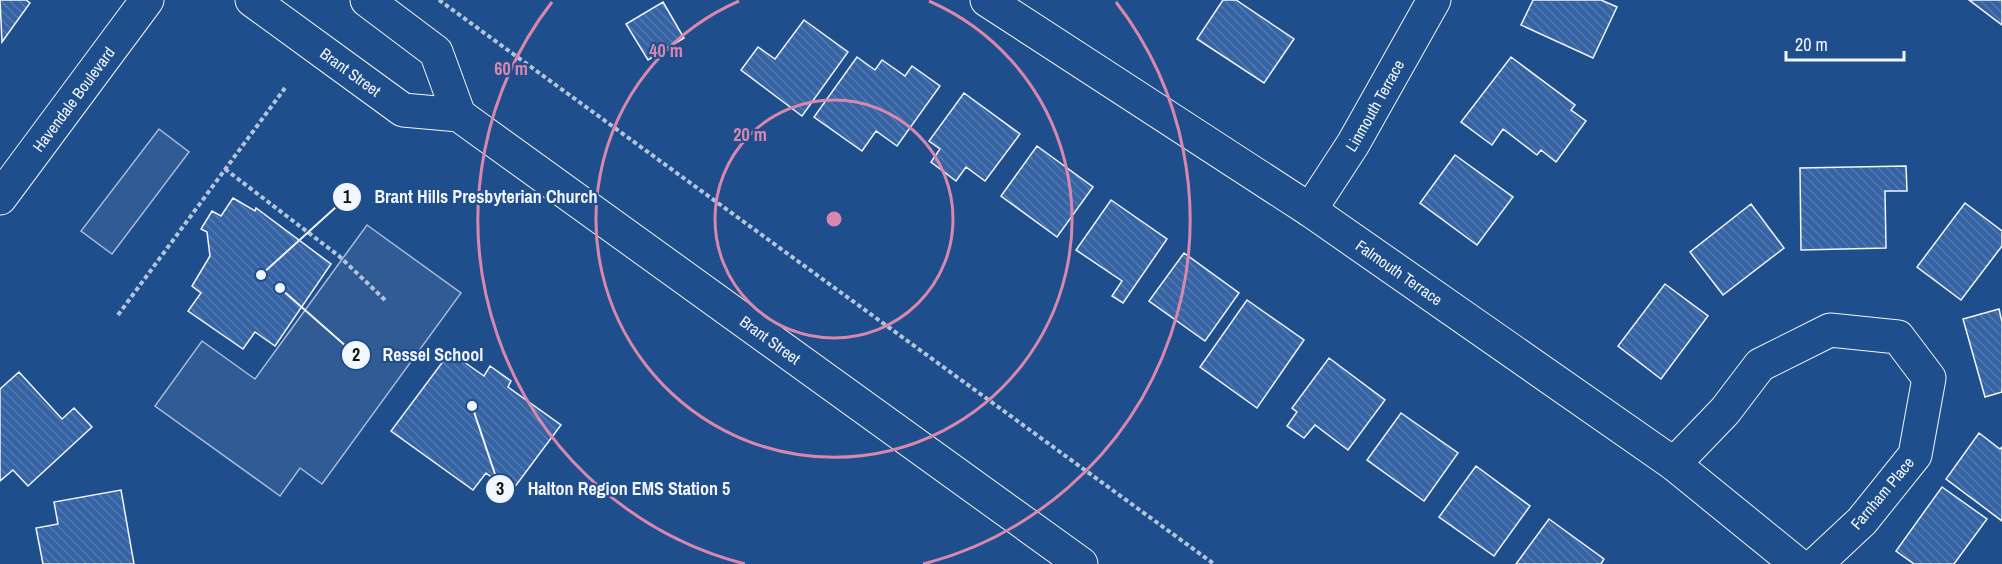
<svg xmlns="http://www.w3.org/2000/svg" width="2002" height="564" viewBox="0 0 2002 564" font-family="'Archivo Narrow',sans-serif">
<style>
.parking{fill:#305b95;stroke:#a8bbd7;stroke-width:1.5}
.building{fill:url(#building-back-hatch);stroke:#f2f6ff;stroke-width:1.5}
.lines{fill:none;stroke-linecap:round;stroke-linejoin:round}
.minor-casing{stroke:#f2f6ff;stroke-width:35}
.primary-casing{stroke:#f2f6ff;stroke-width:35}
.path{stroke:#b3c4dc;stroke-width:4;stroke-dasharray:4.5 3;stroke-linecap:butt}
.minor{stroke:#1f4e8c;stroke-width:33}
.primary{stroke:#1f4e8c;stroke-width:33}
.ring{fill:none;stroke:#da87ad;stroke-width:3}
.labels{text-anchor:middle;stroke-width:4.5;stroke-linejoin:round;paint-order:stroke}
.street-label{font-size:16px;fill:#f2f6ff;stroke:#1f4e8c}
.centre{fill:#da87ad;stroke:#1f4e8c;stroke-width:3}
.ring-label{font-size:18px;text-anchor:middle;font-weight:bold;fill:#da87ad;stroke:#1f4e8c;stroke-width:4.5;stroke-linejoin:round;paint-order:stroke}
.leader{fill:none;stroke:#f2f6ff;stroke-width:2}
.callout-dot{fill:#f2f6ff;stroke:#1f4e8c;stroke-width:2}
.mark-label{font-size:18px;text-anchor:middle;font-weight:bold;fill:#111}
.callout-label{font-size:18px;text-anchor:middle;font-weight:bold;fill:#f2f6ff;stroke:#1f4e8c;stroke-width:4.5;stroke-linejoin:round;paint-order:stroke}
</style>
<defs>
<pattern id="building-back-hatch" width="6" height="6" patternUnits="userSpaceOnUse" patternTransform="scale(1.5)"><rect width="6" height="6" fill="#3563a3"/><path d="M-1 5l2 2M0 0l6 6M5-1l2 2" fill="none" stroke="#537ab1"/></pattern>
</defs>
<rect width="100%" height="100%" fill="#1f4e8c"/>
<path class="parking" d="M159,129L189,152L112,254L81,231Z
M367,225L461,293L322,484L300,468L280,496L155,406L202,341L255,379Z"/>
<path class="building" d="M0,0H26L30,3L2,42Z
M1223,0H1236L1294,39L1264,83L1197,39Z
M1533,0H1601L1617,7L1593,58L1521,25Z
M1969,0H2002V25Z
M663,2L684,38L648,60L626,24Z
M804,20L848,52L802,116L741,70L758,47L775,59Z
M857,57L875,70L882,60L905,76L912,66L940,86L897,146L876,131L862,151L814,117Z
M1511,57L1575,105L1571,110L1586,121L1556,162L1541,150L1537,155L1503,129L1492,145L1461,122Z
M964,93L1020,134L985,181L966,167L956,181L931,162L940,149L929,141Z
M1037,146L1093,187L1057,237L1001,196Z
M1455,155L1513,197L1477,245L1420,203Z
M1906,166L1907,191H1885L1886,248L1801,250L1800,168Z
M233,198L255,211L256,208L331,264L275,346L255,332L243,349L188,311L201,293L192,286L210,256L207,232L201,229L212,211L221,216Z
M1111,200L1167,239L1123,303L1112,296L1122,281L1076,250Z
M1965,203L2002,231V246L1961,300L1917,267Z
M1751,204L1784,248L1723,295L1690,252Z
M1184,253L1239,293L1205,341L1149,301Z
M1665,284L1708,316L1661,379L1618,346Z
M1247,300L1304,340L1257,408L1200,367Z
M1999,309L2002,322V392L1985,397L1963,319Z
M450,352L484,376L490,366L511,381L508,387L561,425L511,492L486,473L473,490L391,431Z
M1329,358L1385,400L1348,450L1315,425L1304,438L1287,426L1297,412L1292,408Z
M19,372L62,419L74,408L92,427L28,486L13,470L0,481V389Z
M1401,413L1458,453L1424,501L1367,460Z
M1979,433L2000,449L2002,447V521L1946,479Z
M1476,466L1530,506L1494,556L1439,517Z
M1942,487L1987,519L1954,564H1914L1896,551Z
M121,490L134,564H43L36,528L58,524L54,502Z
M1549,519L1604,559L1601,564H1516Z"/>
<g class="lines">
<defs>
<g id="minor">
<path id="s1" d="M987,0L1310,210L1674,464L1797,564"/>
<path id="s2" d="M0,198L147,0"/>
<path id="s3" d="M1310,210L1353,144L1434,0"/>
<path d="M1674,464L1725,411L1760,365L1830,330L1898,337L1929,378L1915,455L1862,521L1816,564"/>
</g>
<g id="primary">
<path id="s4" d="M252,0L403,110L459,115L1081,564"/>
<path d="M367,0L436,52L459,115"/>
</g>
</defs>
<use href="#minor" class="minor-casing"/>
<use href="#primary" class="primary-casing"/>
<path class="path" d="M439,0L1214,564
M225,169L339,256L385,300
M118,315L285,88"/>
<use href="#minor" class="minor"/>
<use href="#primary" class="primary"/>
</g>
<g class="ring">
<circle cx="834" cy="219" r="119"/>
<path d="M929 1A238 238 0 1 1 739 1"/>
<path d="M745 564A356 356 0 0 1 552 2M1116 2A356 356 0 0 1 923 564"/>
</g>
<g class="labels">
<g class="street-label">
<text dy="6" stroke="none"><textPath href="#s4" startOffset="122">Brant Street</textPath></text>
<text dy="6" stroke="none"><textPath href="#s2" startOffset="123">Havendale Boulevard</textPath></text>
<text dy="6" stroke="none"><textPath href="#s3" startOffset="123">Linmouth Terrace</textPath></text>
<text dy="6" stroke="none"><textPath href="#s1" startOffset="494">Falmouth Terrace</textPath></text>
<text dy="6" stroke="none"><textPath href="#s4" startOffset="627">Brant Street</textPath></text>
<text transform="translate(1882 493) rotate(-50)" y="6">Farnham Place</text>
</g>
</g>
<circle cx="834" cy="219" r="9" class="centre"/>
<g class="ring-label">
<text x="666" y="57">40 m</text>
<text x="511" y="75">60 m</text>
<text x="750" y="141">20 m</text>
</g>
<path class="leader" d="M261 275L347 197M280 288L356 355M472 406L500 489"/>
<g class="callout-dot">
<circle cx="261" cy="275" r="6"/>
<circle cx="280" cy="288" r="6"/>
<circle cx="472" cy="406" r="6"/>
<circle cx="347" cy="197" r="15"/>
<circle cx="356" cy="355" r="15"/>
<circle cx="500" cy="489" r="15"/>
</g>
<g class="mark-label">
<text x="347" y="203">1</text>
<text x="356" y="361">2</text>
<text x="500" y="495">3</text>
</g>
<g class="callout-label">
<text x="486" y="203">Brant Hills Presbyterian Church</text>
<text x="433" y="361">Ressel School</text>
<text x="629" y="495">Halton Region EMS Station 5</text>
</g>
<path d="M1786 51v9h118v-9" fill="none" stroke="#f2f6ff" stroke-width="3"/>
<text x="1795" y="51" font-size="18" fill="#f2f6ff" stroke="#1f4e8c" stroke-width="4.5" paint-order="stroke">20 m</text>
</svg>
